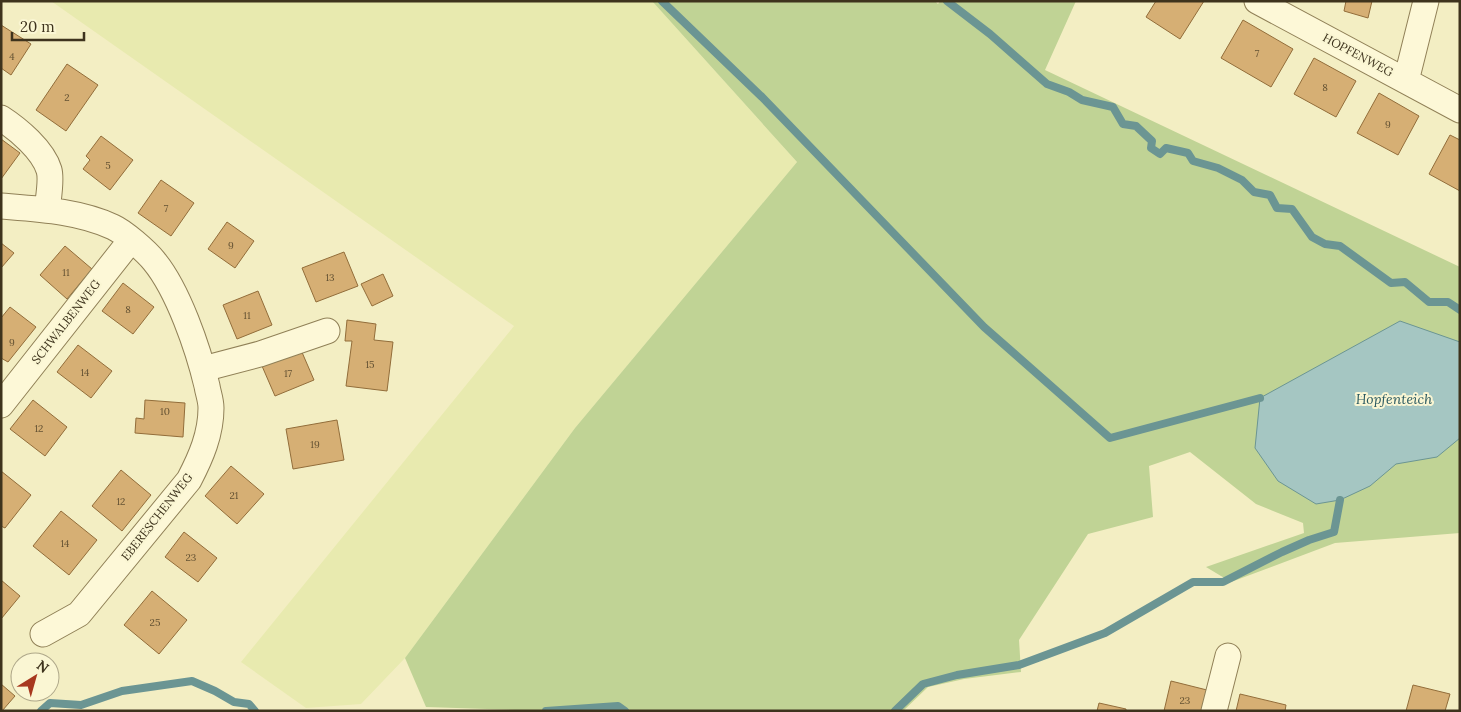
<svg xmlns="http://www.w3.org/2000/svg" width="1461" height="712" viewBox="0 0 1461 712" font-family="Lora,serif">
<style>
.farmland{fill:#e8eaaf}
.green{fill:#c0d395}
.water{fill:#a5c6c2;stroke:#6b9593}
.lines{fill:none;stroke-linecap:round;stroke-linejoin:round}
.stream{stroke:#6b9593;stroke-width:8}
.building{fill:#d6af74;stroke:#926d3a}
.minor-casing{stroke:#908057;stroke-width:27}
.minor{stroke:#fdf8d7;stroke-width:25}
.labels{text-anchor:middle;stroke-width:4;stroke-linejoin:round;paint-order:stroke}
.number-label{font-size:10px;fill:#645233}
.street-label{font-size:12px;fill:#3e331d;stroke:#faf6d3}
.water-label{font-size:14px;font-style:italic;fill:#2a5960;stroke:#faf6d3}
</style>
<rect width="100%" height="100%" fill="#f3eec3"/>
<path class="farmland" d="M51,1H652L797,162L575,428L405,658L361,704L306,708L241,662L514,326Z"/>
<path class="green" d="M652,1H935L938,4L940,1H1076L1045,70L1460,267V533L1335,543L1231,582L1206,567L1304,533L1303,523L1256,504L1190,452L1149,466L1153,517L1088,534L1019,640L1021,672L964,679L928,687L903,711H546L426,707L405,658L575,428L797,162Z"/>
<path class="water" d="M1400,321L1460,342V438L1437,457L1396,464L1370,486L1340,500L1316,504L1278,481L1255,448L1260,398Z"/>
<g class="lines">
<path class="stream" d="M662,1L762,97L984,327L1110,438L1260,398
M947,1L990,34L1047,84L1069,92L1082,100L1113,107L1123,124L1136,126L1152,141L1151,148L1160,154L1166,148L1188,153L1193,161L1218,168L1242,180L1254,192L1270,195L1277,208L1292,209L1312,237L1325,244L1340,246L1391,283L1405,282L1429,302H1448L1460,310
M41,711L50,703L81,705L122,691L192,681L215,691L234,702L249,704L255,711
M546,711L618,706L625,711
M895,711L923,684L957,675L1019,665L1105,633L1193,582H1223L1282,552L1309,540L1334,532L1340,500"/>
</g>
<path class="building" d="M1156,1H1204L1180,39L1146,17Z
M1346,1H1372L1368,18L1344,11Z
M1243,20L1293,49L1271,87L1221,58Z
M1,25L31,44L11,75L1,68Z
M1314,58L1356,81L1336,117L1294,94Z
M67,64L98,85L66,131L36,110Z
M1379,93L1419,116L1398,155L1357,133Z
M1450,135L1460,140V191L1429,174Z
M101,136L133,160L110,190L83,169L90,160L86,156Z
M1,139L20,153L1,179Z
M161,180L194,203L171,236L138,213Z
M227,222L254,241L235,268L208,249Z
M1,243L14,253L1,268Z
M65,246L92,269L67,299L40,275Z
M344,252L358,286L316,302L302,268Z
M383,274L393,296L372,306L361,284Z
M123,283L154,307L133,334L102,311Z
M258,291L272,325L237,339L223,305Z
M10,307L36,327L8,362L1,358V318Z
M347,320L376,324L374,340L393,342L387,391L346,386L352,341H345Z
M78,345L112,371L91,398L57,372Z
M301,350L314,380L275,396L262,366Z
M33,400L67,427L45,456L10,429Z
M145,400L185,403L183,437L135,433L136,418L144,419Z
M337,420L344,460L293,469L286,429Z
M231,466L264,494L237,524L205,496Z
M121,470L151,495L122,531L92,506Z
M1,471L31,495L5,528L1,526Z
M61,511L97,540L69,575L33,546Z
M184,532L217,558L198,582L165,557Z
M1,580L20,596L1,619Z
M152,591L187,620L159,654L124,625Z
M1171,681L1207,690L1202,711H1164Z
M1,684L15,696L2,711H1Z
M1413,685L1450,694L1445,711H1406Z
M1240,694L1286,705L1285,711H1236Z
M1099,703L1126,709V711H1097Z"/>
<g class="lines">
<defs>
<path id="minor" d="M1257,1L1460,110
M1406,81L1426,1
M1,118C18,129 43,150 49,170C52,180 48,200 47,210
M1,206C38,209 79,211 113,227C124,232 146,251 154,261C178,290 198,348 207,386C208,393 211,400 211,408C211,434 201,457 189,480L79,614L43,634
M203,369L260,354L327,331
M1,405L131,240
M1214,711L1228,656"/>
</defs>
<use href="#minor" class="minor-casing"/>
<use href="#minor" class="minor"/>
</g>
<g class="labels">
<g class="number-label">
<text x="1257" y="57">7</text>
<text x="12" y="60">4</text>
<text x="1325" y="91">8</text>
<text x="67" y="101">2</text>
<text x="1388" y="128">9</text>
<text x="108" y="169">5</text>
<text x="166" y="212">7</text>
<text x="231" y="249">9</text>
<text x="66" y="276">11</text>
<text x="330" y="281">13</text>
<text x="128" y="313">8</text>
<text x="247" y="319">11</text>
<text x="12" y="346">9</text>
<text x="370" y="368">15</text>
<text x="85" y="376">14</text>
<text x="288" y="377">17</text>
<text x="165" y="415">10</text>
<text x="39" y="432">12</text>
<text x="315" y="448">19</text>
<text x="234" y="499">21</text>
<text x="121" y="505">12</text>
<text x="65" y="547">14</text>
<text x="191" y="561">23</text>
<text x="155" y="626">25</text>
<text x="1185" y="704">23</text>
</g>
<g class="street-label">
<text transform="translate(1358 55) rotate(28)" y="4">HOPFENWEG</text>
<text transform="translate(66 322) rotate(-52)" y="4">SCHWALBENWEG</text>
<text transform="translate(157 517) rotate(-52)" y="4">EBERESCHENWEG</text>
</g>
<g class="water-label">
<text x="1394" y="404">Hopfenteich</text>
</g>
</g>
<rect width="1461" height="712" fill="none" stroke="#3e331d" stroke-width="5"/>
<g transform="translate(35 677) rotate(37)"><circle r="24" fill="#faf6d3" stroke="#afa88a"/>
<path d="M0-4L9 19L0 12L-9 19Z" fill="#a7381f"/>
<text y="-8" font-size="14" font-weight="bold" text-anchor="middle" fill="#3e331d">N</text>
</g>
<path d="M12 32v8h72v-8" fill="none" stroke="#3e331d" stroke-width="2.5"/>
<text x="20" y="32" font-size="15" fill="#3e331d" stroke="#faf6d3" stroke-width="4" paint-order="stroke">20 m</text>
</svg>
